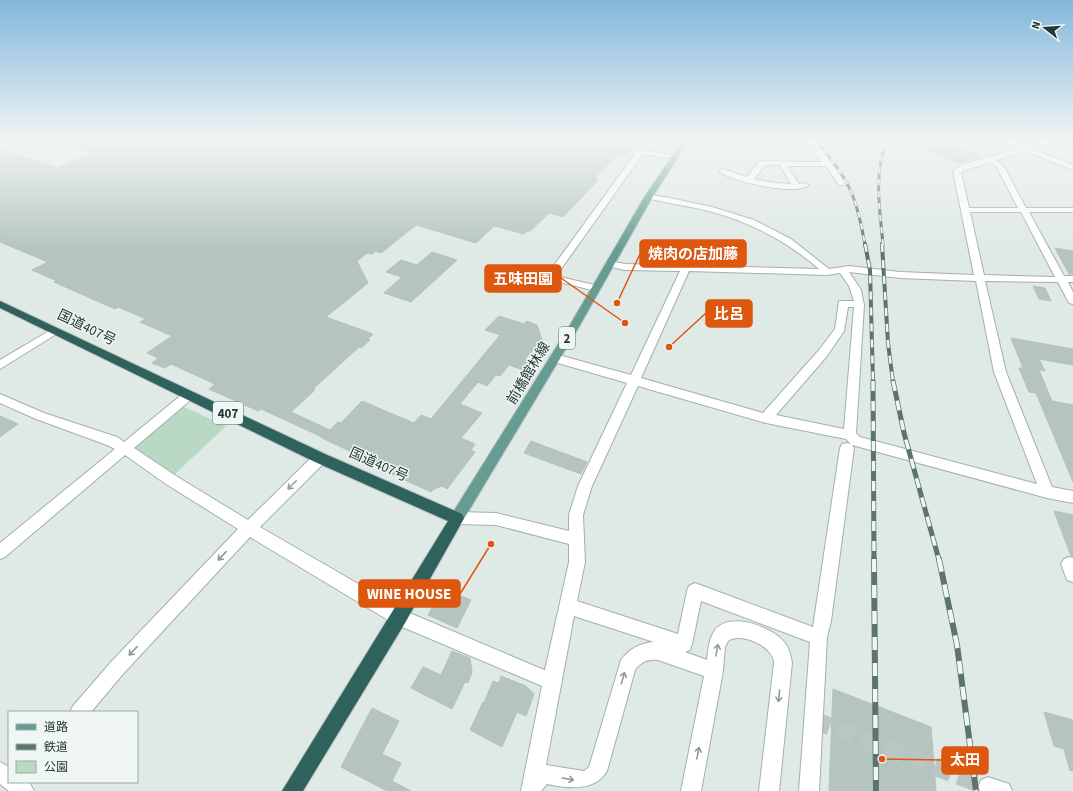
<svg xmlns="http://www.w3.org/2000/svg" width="1073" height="791" viewBox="0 0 1073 791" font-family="'Source Sans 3','Noto Sans JP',sans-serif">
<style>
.green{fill:#b9d9c4}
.building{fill:#b5c4bf;stroke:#b2c2bd}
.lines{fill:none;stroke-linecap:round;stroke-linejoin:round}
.minor-tunnel{stroke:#b9c6c2;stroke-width:18;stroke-dasharray:18 8;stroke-linecap:butt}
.minor-casing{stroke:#a2b0ac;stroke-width:2}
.major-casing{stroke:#bcc3c2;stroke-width:2}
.highway-casing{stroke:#bcc3c2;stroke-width:2}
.minor{fill:#fff;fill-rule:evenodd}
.major{fill:#669c92;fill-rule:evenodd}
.highway{fill:#2f625c;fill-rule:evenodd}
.rail-far3-casing{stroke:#5b746f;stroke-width:3}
.rail-far2-casing{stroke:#5b746f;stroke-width:4}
.rail-far1-casing{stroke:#5b746f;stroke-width:5}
.rail-casing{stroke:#5b746f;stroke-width:6}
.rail-far3{stroke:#eff6f3;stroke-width:2;stroke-dasharray:6;stroke-linecap:butt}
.rail-far2{stroke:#eff6f3;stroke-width:2.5;stroke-dasharray:8;stroke-linecap:butt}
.rail-far1{stroke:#eff6f3;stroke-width:3.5;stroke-dasharray:10;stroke-linecap:butt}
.rail{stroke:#eff6f3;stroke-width:4.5;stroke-dasharray:13;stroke-linecap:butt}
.oneway{stroke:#909c9a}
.labels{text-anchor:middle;stroke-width:3;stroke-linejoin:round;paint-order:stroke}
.shield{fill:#eff6f3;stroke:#5f716d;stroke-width:1}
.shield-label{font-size:13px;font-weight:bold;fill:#213834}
.street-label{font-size:14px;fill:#213834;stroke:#eff6f3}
.leader{fill:none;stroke:#de570e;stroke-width:1.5}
.callout-dot{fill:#de570e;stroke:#eff6f3;stroke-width:1.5}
.callout{fill:#de570e;stroke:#de570e;stroke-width:1.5}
.callout-label{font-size:15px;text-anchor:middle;font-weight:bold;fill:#fff}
</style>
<rect width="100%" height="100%" fill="#dfe9e5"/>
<path class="green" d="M182,406L226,426L174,475L132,448Z"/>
<path class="building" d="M58,140H627L638,142L625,156L618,154L594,179L598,180L563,217L549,213L530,231H527L524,234L494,226L476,243L416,225L381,253L376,251L372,254L367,253L357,261L368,283L326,317L373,334L368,339L370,340L361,348L359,347L313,389L315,390L291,412L330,430L338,422L341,423L362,401L414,423L421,415L431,419L500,335L485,330L499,316L524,324L527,321L537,325L543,343L538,344L525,359L533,362L526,371L509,365L500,376L496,375L487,386L478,382L460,404L482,413L461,438L475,444L471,450L475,452L447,489L442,486L434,489L431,492L357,458L360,456L322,438V437L261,409L258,411L209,389L215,384L171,364L165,368L152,363L158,358L147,353L172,336L140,322L146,319L118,307L115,309L54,282L57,281L32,270L48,262L0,242V149L57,168L92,153L57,142Z
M929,140H944L981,156L958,163L915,144Z
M1055,248L1073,251V274H1069Z
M432,252L457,260L411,302L384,293L402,277L386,272L401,260L417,265Z
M1033,286L1045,288L1051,301L1039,299Z
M1011,338L1073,349V365L1039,359L1045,371L1039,370L1052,401L1073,405V482L1036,393L1029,392L1019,368H1023Z
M0,416L18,424L0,437Z
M531,441L587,462L581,474L524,453Z
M1054,511L1073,515V556H1071Z
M443,589L471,600L457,628L428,615Z
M452,651L470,658L472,672L468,683L465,682L452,709L411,688L423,667L441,675Z
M501,676L526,686L534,694L526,716L517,712L502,747L470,730L483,702L484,703L493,681L499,683Z
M833,689L931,727L936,791H829Z
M372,708L399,721L382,754L401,763L392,781L411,791H387L341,767Z
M1044,712L1073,720V770L1070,771L1064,749L1054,746Z"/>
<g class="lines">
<path class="minor-tunnel" d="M813,720L988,787"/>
<defs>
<path id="minor" d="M807,140H814L845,181V185H839L826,166H787L799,184L805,183L809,185C797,196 731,182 719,171L723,169L747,177L760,161H763L822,162ZM765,165H780L791,184L774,183L754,179Z
M1002,140H1011L1026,146L1046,140H1056L1032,149L1073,165V170L1025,151L996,160L1003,165L1026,208H1073V212H1029L1064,276H1073V282H1068L1073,292V304L1069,303L1058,282L985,281L1006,372L1052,487L1073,491V503L1047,498L852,445L854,448L831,621L827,637L819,791H799L810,642L701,601L692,644L690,650L685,652L707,660C708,650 709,638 715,630C730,611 773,627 785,643C789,648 791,656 792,663L779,791H759L774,663C774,647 741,631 728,641L725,647L723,671L701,791H681L704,676L658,660C647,659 641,662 635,670L607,771C595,791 571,789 547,784L541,791H521L542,686L393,623L250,537L123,674L91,712H70L73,706L111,662L238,529L166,484L125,455L5,557L0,559V543L115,449L107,445L36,419L0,403V394L44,413L117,437L124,442L185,392L189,391L193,392L195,395L193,398L134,448L176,476L248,520L315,454L320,453L325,454L327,458L325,462L260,527L405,611L537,667L545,670L569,562V544L496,525L457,524L452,522L450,518L452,514L457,512L496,513L569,531V515L578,486L627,383L551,361L549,358L551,355L555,354L631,375L680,271L625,270L607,266L605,264L610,261L625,264L819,269C787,241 750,222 709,211C688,206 667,203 646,198V194L670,198L712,207L754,220L791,239L829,269L849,266L900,272L974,275L953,171L961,165L1019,148ZM990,162L996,166L1018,208H969L961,172ZM970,212H1021L1055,277L984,275ZM689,271L827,275L840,273L849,286L854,301H839L835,329L819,350L763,413L641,378ZM849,272L900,278L976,281L994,372L1037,484L860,437L856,433L864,305L861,290ZM848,307H854L844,429L776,415L827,356L844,331ZM638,386L766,423L846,439L851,444L847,443L842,444L840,448L813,627L695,583L689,586L687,591L678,634L577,601L585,562L583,515L592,486ZM574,616L654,642C640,643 629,649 621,660L589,767L584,771L546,765Z
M638,150L674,155L678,157L674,159L643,154L556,276L599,286L601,288L599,290L596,291L547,279L545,277L547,275Z
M54,328L59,331L58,333L0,369V360Z
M1069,557L1073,558V582L1067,580L1061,564L1064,559Z
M0,762L9,767V782H29L34,791H9L0,784Z
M988,777L1009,784L1012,791H980L978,787L981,780Z"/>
<path id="major" d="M683,140H689L653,196L580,325L462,522L457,524L452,522L450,518L452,514L570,325L645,196Z"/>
<path id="highway" d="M0,301L325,454L462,514L464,518L462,522L405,623L303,791H282L448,521L315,462L0,308Z"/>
</defs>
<use href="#minor" class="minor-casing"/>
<use href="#major" class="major-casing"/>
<use href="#highway" class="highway-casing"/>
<use href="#minor" class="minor"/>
<use href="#major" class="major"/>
<use href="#highway" class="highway"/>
<defs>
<path id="rail-far3" d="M816,140C829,157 844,174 852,194C859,211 862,228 865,245
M883,245C880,210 873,174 887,140"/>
<path id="rail-far2" d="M865,244L870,270L873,382
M882,244L888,343L893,382"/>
<path id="rail-far1" d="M873,381L874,560
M893,381L904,433L939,560"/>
<path id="rail" d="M874,559L876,791
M939,559L957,645L976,791"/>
</defs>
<use href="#rail-far3" class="rail-far3-casing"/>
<use href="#rail-far2" class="rail-far2-casing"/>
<use href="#rail-far1" class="rail-far1-casing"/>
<use href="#rail" class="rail-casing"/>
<use href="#rail-far3" class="rail-far3"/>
<use href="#rail-far2" class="rail-far2"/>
<use href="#rail-far1" class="rail-far1"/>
<use href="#rail" class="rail"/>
</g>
<defs><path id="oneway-shaft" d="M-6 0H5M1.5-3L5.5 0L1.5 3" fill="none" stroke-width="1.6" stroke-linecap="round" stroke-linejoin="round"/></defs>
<g class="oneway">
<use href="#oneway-shaft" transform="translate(292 485) rotate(135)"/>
<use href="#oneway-shaft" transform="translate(222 556) rotate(133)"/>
<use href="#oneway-shaft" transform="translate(717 650) rotate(-80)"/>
<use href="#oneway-shaft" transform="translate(133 651) rotate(133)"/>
<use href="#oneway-shaft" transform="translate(623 678) rotate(-74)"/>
<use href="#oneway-shaft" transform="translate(779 696) rotate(96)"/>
<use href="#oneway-shaft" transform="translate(698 753) rotate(-79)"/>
<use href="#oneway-shaft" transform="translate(568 779) rotate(10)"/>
</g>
<linearGradient id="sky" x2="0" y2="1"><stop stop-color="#82b7dc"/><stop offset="0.56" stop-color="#f1f5f3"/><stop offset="1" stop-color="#f1f5f3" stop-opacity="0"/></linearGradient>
<rect width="1073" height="251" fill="url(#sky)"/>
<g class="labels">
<g class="shield">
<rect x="559" y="327" width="16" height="22" rx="3"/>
<rect x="213" y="402" width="30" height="22" rx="3"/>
</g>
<g class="shield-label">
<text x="567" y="343">2</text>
<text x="228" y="418">407</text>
</g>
<g class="street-label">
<text transform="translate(87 327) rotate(26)" y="5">国道407号</text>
<text transform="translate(528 373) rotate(-59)" y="5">前橋館林線</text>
<text transform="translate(379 464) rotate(24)" y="5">国道407号</text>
</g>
</g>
<path class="leader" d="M617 303L640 254M625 323L561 278M669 347L706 313M491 544L460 594M882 759L942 760"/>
<g class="callout-dot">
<circle cx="617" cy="303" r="4"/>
<circle cx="625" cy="323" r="4"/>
<circle cx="669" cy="347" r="4"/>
<circle cx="491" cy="544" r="4"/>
<circle cx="882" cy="759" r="4"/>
</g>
<g class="callout">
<rect x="640" y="240" width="106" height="27" rx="4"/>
<rect x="485" y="265" width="76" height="27" rx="4"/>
<rect x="706" y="300" width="46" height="27" rx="4"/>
<rect x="359" y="580" width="101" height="27" rx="4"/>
<rect x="942" y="747" width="46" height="27" rx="4"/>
</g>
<g class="callout-label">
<text x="693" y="259">焼肉の店加藤</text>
<text x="523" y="284">五味田園</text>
<text x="729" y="319">比呂</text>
<text x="409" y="599">WINE HOUSE</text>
<text x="965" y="765">太田</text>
</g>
<rect x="8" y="711" width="130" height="72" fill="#eff6f3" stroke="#9daaa7"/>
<rect x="16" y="724" width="20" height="6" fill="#669c92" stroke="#9daaa7"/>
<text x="44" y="731" font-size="12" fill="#213834">道路</text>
<rect x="16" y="744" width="20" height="6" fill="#5b746f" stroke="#9daaa7"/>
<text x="44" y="751" font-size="12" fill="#213834">鉄道</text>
<rect x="16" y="761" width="20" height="12" fill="#b9d9c4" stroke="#9daaa7"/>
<text x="44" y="771" font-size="12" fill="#213834">公園</text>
<g transform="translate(1045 28) rotate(287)" stroke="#eff6f3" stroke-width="3" paint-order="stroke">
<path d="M0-3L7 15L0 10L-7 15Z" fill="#213834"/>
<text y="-6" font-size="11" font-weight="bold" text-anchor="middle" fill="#213834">N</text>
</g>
</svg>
